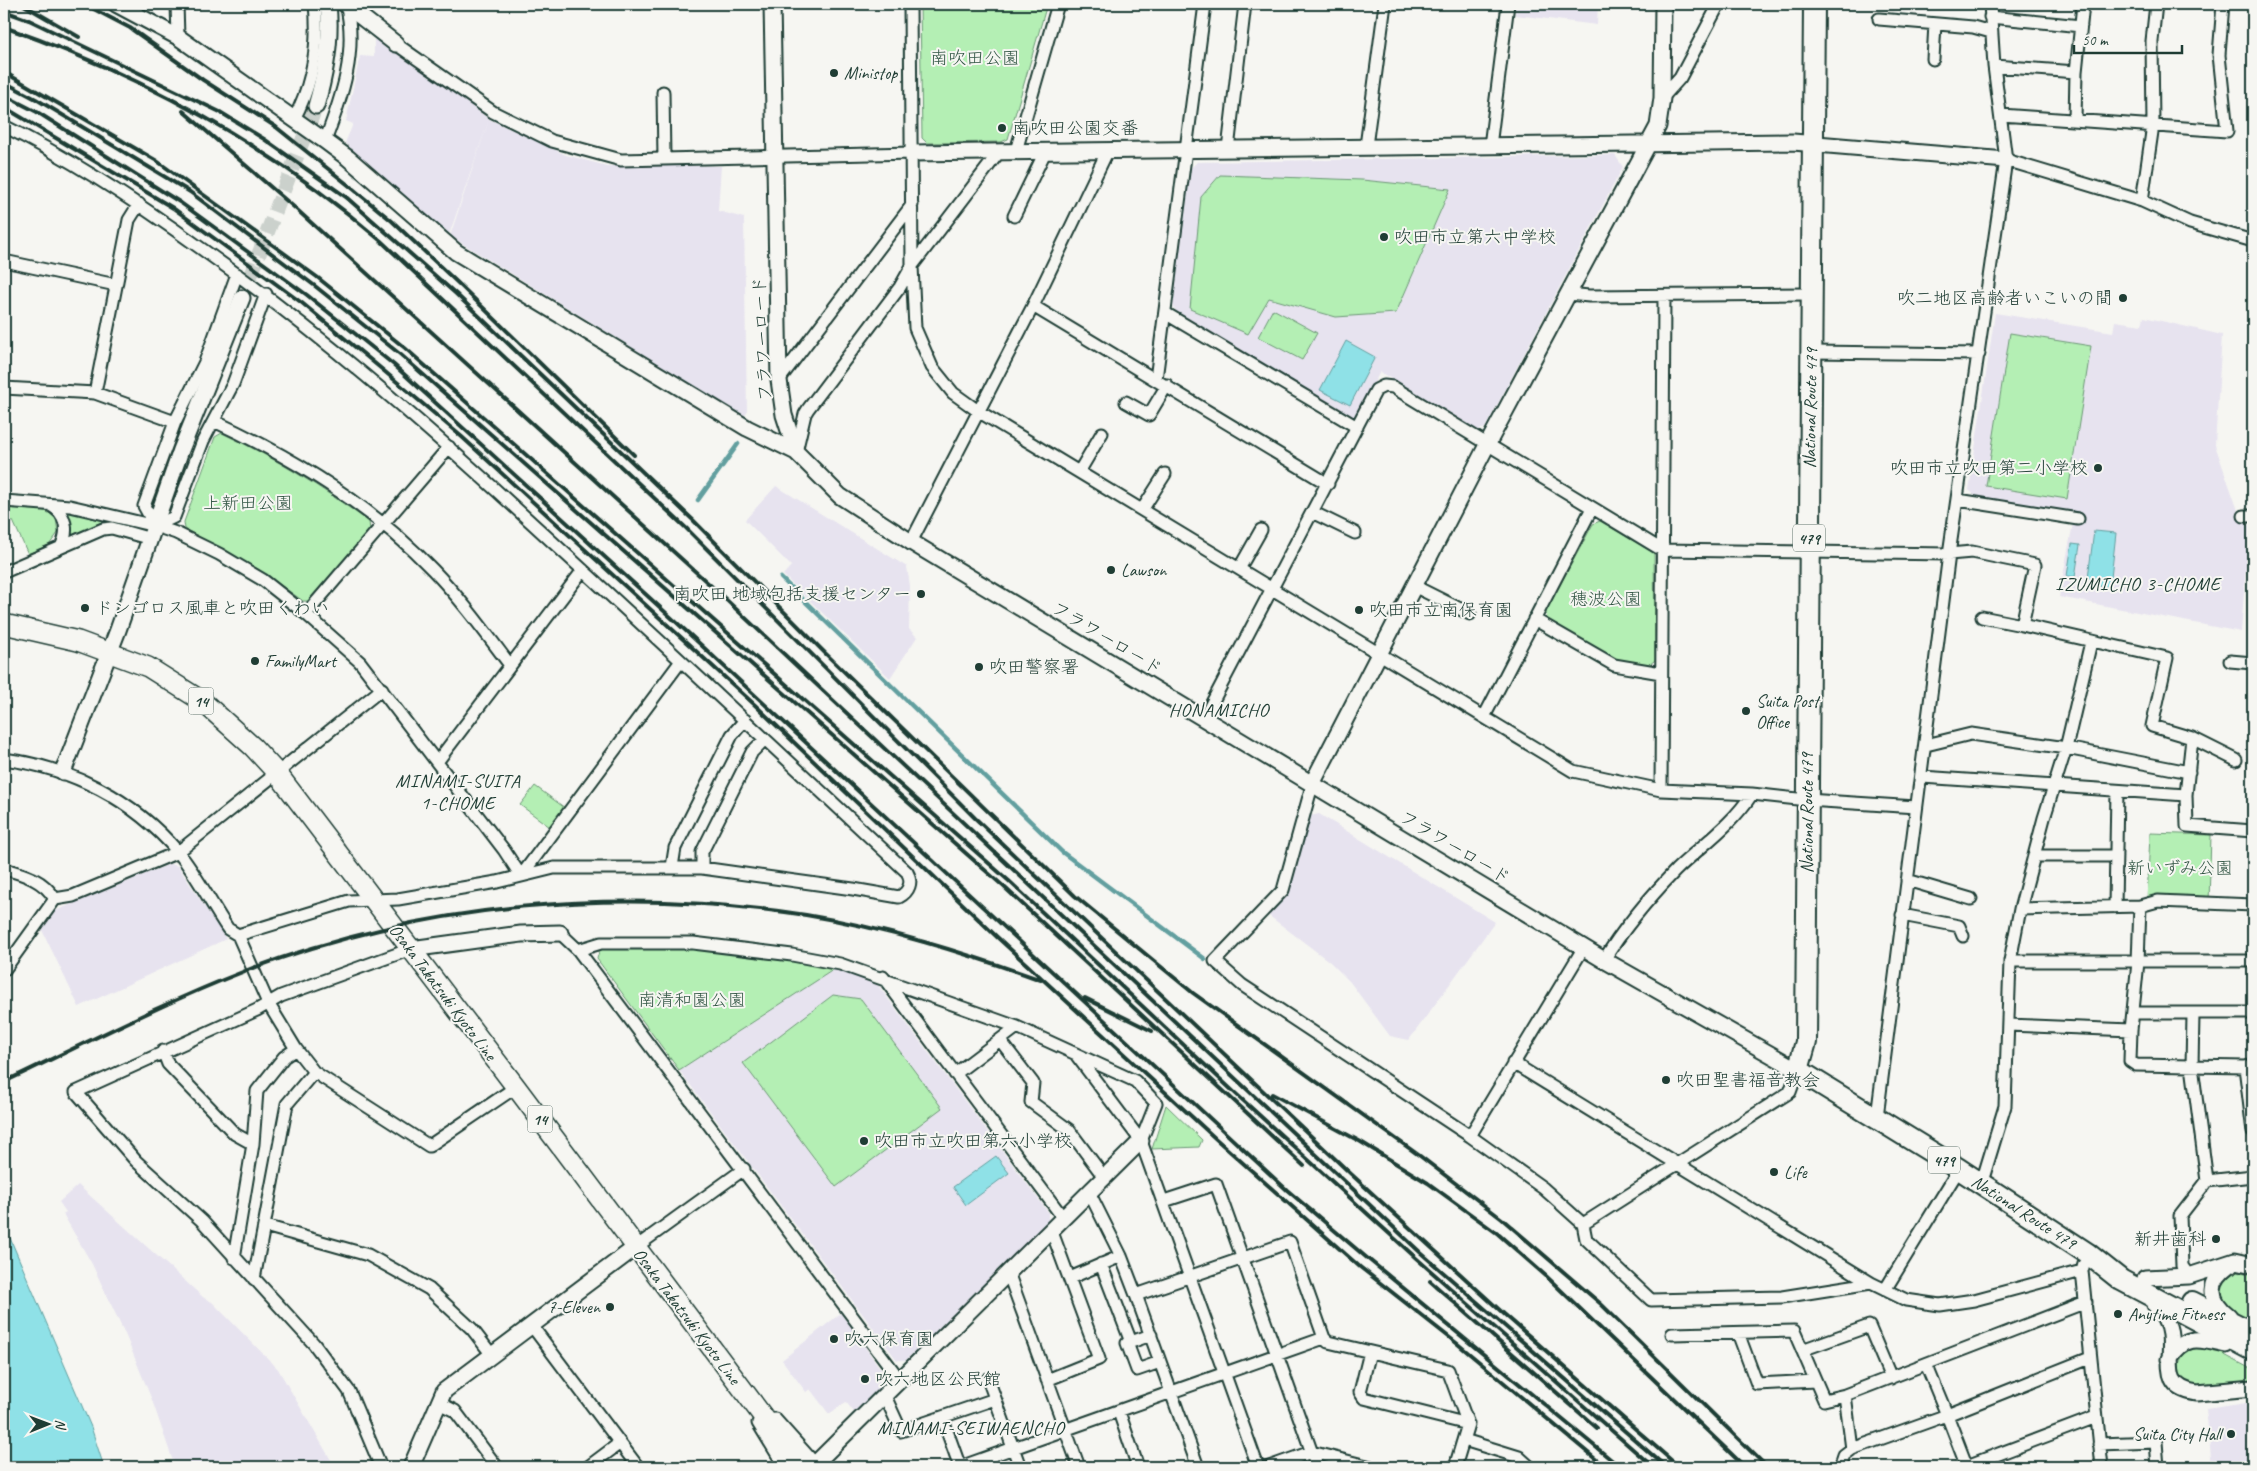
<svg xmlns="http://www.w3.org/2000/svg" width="2257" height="1471" viewBox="0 0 2257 1471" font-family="Caveat,'Klee One',sans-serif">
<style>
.built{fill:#e7e3ef}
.green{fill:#b4efb4;stroke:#6a9674}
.water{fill:#8fe1e7;stroke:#629f9f}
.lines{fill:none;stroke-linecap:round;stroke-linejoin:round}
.stream{stroke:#629f9f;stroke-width:4.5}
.tertiary-tunnel{stroke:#cbd1cc;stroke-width:15;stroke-dasharray:15 8;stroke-linecap:butt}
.minor-casing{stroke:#1f3d34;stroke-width:15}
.tertiary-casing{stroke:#1f3d34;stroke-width:19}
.primary-casing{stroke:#1f3d34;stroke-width:22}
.trunk-casing{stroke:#1f3d34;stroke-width:24}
.minor{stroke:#f6f6f2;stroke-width:11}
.tertiary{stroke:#f6f6f2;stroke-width:15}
.primary{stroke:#f6f6f2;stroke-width:19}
.trunk{stroke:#f6f6f2;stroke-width:20}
.rail{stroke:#1f3d34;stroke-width:4}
.poi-dot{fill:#1f3d34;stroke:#f6f6f2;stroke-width:2}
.labels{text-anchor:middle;stroke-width:4;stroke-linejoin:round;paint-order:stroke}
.shield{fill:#f6f6f2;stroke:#60746d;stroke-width:1}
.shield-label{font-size:16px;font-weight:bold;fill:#1f3d34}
.park-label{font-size:18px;fill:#355847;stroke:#f6f6f2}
.poi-label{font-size:18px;fill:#1f3d34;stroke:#f6f6f2;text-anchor:start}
.street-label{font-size:18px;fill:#1f3d34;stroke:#f6f6f2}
.neighbourhood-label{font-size:19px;letter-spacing:1px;fill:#1f3d34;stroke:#f6f6f2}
</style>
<rect width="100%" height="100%" fill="#f6f6f2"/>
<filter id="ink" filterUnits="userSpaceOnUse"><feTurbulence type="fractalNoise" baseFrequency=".02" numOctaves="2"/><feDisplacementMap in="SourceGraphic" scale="10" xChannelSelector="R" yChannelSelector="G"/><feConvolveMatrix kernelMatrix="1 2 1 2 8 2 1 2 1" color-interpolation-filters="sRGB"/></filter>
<g filter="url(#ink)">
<path class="built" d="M1516,4H1598L1597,25L1515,15Z
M374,34L489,119L566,155L607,166H721L718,211L744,218L747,413L744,416L450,236L489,119L449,235L345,143L353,124L346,121L360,56L374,57Z
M1615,155L1623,167L1485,428L1476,431L1380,372L1355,416L1347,418L1176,311L1173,306L1191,168L1197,162Z
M1995,313L2113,332L2115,321L2142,325L2144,317L2222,335L2215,445L2241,519L2249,526L2241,632L2059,597L2075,513L1978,498L1969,490Z
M776,486L907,567L910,586L909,629L917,637L890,678L783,575L791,566L745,520Z
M1319,814L1495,922L1409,1040L1390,1036L1350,982L1330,962L1268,915L1289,893L1310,816Z
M170,864L178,866L226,939L79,1007L42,930L55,911Z
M836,968L874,980L1048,1212V1221L906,1360H897L679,1070Z
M78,1185L204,1298L212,1302L278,1369L335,1467H175L152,1400L125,1334L92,1264L63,1214L66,1212L59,1202Z
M841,1313L889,1381L854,1412L846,1402L829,1414L810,1389L806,1392L782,1360Z
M2253,1402V1467H2212L2206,1409Z"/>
<path class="green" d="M920,4H1047L1008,139L1001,142L927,143L922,138Z
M1220,175L1362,180L1450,189L1396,313L1336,317L1269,298L1248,334L1190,309L1201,197Z
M1273,309L1317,333L1302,360L1258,337Z
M2010,333L2091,346L2067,499L1986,486Z
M222,433C275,458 322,487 369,522L370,530L311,601H303L258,569L185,529L184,522L215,437Z
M18,507L46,511L56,518L58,533L49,545L28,554L13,521L4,522V509Z
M66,510L103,517L102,522L71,536V521Z
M1600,521L1654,553L1655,660L1648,666L1615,660L1547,621L1546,611L1593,524Z
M535,786L565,808L550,827L520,805Z
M2150,833L2211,835L2209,903L2147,901Z
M600,948L694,949L783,957L836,968L679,1070L597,959Z
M833,995L861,999L942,1108L836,1187L743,1063Z
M1166,1105L1202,1140L1199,1147L1152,1149Z
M2237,1271L2249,1274L2253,1278V1326C2248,1323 2240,1321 2235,1317C2218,1301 2212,1281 2237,1271Z
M2203,1347L2217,1351L2253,1370V1382C2235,1385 2213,1390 2195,1386C2177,1382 2173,1362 2188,1351C2192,1349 2198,1348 2203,1347Z"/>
<path class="water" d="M1346,341L1375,357L1350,405L1320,390Z
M2094,531L2116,533L2110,587L2087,585Z
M2072,544L2080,545L2075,577L2067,576Z
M996,1156L1009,1173L966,1205L953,1187Z
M4,1224L91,1427L104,1467H4Z"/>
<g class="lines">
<path class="stream" d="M698,500L738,444
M781,578L1062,852L1205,959"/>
<path class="tertiary-tunnel" d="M242,298L316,106"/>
<defs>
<path id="minor" d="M177,4L178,37
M910,4L912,266L915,328L932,367L953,393L978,411L1573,771L1661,790L1752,794L1807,800L1916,807
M1990,17L2081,26
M1879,19L1973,27L1991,32
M396,44L493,112L552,141L621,160L912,153
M1933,59L1935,24
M1994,66L2076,72
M663,92L664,159
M1662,98L1680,78L1719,4
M2001,115L2227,131L2219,55L2223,4
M294,119C313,83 319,44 315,4
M2075,120L2076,72L2083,4
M4,126C73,160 137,202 199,247C314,328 419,419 522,514C651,632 779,752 907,872C913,882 909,892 899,897L853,889L702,868H554L497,882L398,899L349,901L238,935
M325,141C342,97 358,51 346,4
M1366,146L1385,4
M1490,146L1508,4
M1228,149L1245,4
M1016,151L1058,4
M2006,160L2142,201L2190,223L2253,241
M2142,201L2153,125L2152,41L2156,4
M1014,216L1046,150
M4,261L116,285
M1568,294L1589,296L1811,294
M1033,306L1328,484
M1165,313L1357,427
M1811,352L1979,354
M1156,379L1205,4
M779,380L912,205
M4,388L95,393L175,422
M95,393L129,220L139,204
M1126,402L1149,415L1167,385
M214,421C294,458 371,505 433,570C461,599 485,632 510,665
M796,452L805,414L808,409L900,287L912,266L1000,151
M1079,472L1102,433
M1958,500L2078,519
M4,501L70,506L155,526L176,533L219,554L263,580L306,614L360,662L504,850L521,876
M50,505C67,514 69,531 61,547
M1142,510L1165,474
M1312,512L1355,533
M2244,516H2253
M155,526L144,506L175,422L205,362L237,274
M155,526L174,517L203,441L233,384L266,294
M911,542L1033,306L1108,150
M1239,569L1261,530
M4,572L103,529L112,528L151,539
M1414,586L1470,614
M306,614L449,447
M1982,617L2022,625
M1534,619L1614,665L1661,673
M2230,661L2253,663
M1484,717L1592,508
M1204,718L1376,390L1384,386L1393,387L1662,550L1949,554L1972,552L2035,565L2022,625L2167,658L2152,726L2192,738L2236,760
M2192,738L2186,795L2187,826L2253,831
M1926,745L1971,734L2066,748L2189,772
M4,759C72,768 133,799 178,852C197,875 211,904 228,929L238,935L268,1003L296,1049L314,1072L429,1146L516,1087
M437,762L583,570
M1922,777L2186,795
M1313,782L1283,890L1215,961L1242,985L1470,1136L1543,1188L1583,1224L1586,1239L1651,1300L1782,1297L1871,1283L1906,1300L1940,1305L1974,1300L2082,1271
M1661,790L1664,296
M2034,856H2116
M672,867L675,848L732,735L745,720
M702,868V852L752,752L765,739
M4,869C24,874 44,880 55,899
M521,876L681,661
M1907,880L1971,899
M2115,907L2117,791
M2020,909L2140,906
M1902,915L1959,926L1963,936
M560,933L578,950L900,1380
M578,950L601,943H693L792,955L840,964L1017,1027L1135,1081L1156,1103L1141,1141
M1604,960C1624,927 1649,898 1676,870C1703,844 1731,826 1752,794
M2010,961H2253
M4,970L55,899L73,896L178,852L382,689
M883,977L1064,1219
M2134,1013H2253
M2008,1025L2131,1030L2130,1061L2136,1065L2245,1067L2253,1065
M2131,1030L2138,962L2140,906L2158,901L2253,905
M1000,1040L1033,1083L1031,1102L1069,1130L1104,1177
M163,1051L168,1064L235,1134L253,1144
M1077,1056L1141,1141L1258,1467
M1513,1063L1871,1283
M2245,1067L2253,1132
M955,1074L1017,1027
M1877,1117L1949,554L2006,160L1994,66L1990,4
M1470,1136L1584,947
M2207,1181L2253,1176
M1981,1185L2005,1106L2010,961L2020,909L2044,818L2066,748L2091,642
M1089,1192L1121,1256L1136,1295L1198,1467
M1164,1201L1216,1184L1317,1467
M1583,1224L1790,1092L1798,1070
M265,1226L368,1255L429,1289L472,1329L492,1355
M636,1247L744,1169
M234,1258L253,1144L257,1091L284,1057L296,1049
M1101,1264L1131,1342L1151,1335
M2084,1264L2082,1271L2102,1467
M1009,1275L1079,1467
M2189,1276L2182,1266L2180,1216L2207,1181L2192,1066L2193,1015
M1070,1278L1121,1256
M254,1279L287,1104L314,1072
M1885,1290L1959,1169
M1136,1295L1290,1242L1324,1338
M532,1326L638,1467
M1738,1333L1757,1384L1815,1381
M1672,1334L1794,1331L1824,1400L1845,1395L1852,1449L1947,1415L1967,1467
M1131,1342L1127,1343L1137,1370L1160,1362
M1802,1350L1869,1326L1891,1378
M1370,1352L1360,1392L1364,1398L1468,1424
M1926,1364L1947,1415L2090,1358
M988,1379L1020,1467
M1047,1380L1099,1359L1052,1232
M1845,1395L2086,1302
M885,1396L901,1431L995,1399
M439,1403L455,1411L497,1467
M1119,1412L1138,1467
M942,1417L960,1467
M775,1419L818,1467
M758,1423L785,1467
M1464,1440L1519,1457L1516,1467
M2099,1444L2156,1442L2158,1467
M1519,1457L1530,1467
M1967,1466L2096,1417
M381,1467L349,1391L314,1344L202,1221L136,1161L76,1092L257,1010L281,996L411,949
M588,1467L620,1443
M960,1467L1324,1338L1328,1342L1448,1370L1468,1424L1455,1467
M1269,1467L1311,1452L1371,1467
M1840,1467L1844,1455L1852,1449"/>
<path id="tertiary" d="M116,4L178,37L325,141L348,158L456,252L747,428L796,452
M772,4L779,380L784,415L796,452L840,496L911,542L1604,960L1798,1070
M346,5L396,44
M316,106C326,72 332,39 328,4
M912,153L1793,142L2006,160
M63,772L118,630L181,450L242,298
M1313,782L1486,447L1658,126L1662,98L1663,4
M411,949L521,934L560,933
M2145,1278L2189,1276L2235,1261L2253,1265
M2155,1305C2162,1314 2169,1323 2170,1335C2173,1361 2160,1388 2197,1393L2253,1388
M2229,1316C2207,1299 2208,1281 2230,1265
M2169,1359C2185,1333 2200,1339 2226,1345
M411,1467L444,1391L636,1247
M812,1467L1141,1141"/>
<path id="primary" d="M4,624L78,641L148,667L202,701L253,747L277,773L516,1087L801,1467"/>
<path id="trunk" d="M1814,4L1806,1042L1798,1070L1959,1169L2087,1253L2121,1280L2253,1350
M2192,1302L2253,1333"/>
</defs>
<use href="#minor" class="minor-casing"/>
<use href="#tertiary" class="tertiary-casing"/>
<use href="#primary" class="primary-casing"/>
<use href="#trunk" class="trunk-casing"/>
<use href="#minor" class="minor"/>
<use href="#tertiary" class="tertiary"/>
<use href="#primary" class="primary"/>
<use href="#trunk" class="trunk"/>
<path class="rail" d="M22,4L79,37
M84,4L130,28L203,80L276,127L352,188L392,221L461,286L634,455
M4,11L29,20L220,112L264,139L346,197L456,294L693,520L825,653L1075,896L1193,993L1420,1156L1502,1219L1601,1304L1767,1467
M4,27C141,75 271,146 381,241L686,528L975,818L1351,1174L1504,1314L1679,1467
M4,72L157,161L317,277L405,348L1009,881L1235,1093L1416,1258L1653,1467
M4,82L36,99L190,192L315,286L401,355L1003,886L1304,1166
M4,95L37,112L181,203L307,295L394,365L686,631L1287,1190L1367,1258L1620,1467
M4,107L173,208L302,303L384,371L462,437L755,705L997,937L1216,1139L1360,1267L1459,1345L1605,1467
M183,111L295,208L719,593L1421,1253L1666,1467
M1085,998L1152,1031
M4,1082C84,1044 163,1003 245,971C423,903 618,886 806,915C886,928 965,953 1041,980
M1272,1094L1361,1142L1428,1183L1498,1234L1546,1276L1745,1467
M1430,1281L1597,1428"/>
</g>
</g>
<g class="poi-dot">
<circle cx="834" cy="73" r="5"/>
<circle cx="1002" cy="128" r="5"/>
<circle cx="1384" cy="237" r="5"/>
<circle cx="2123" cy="298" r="5"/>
<circle cx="2098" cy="468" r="5"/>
<circle cx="1111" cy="570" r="5"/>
<circle cx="921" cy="594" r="5"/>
<circle cx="85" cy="608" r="5"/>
<circle cx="1359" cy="610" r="5"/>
<circle cx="255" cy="661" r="5"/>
<circle cx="979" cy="667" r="5"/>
<circle cx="1746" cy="711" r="5"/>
<circle cx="1666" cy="1080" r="5"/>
<circle cx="864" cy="1141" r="5"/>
<circle cx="1774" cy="1172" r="5"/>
<circle cx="2216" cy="1239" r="5"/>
<circle cx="610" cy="1307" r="5"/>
<circle cx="2118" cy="1314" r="5"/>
<circle cx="834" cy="1339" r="5"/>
<circle cx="865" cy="1379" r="5"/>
<circle cx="2231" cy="1434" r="5"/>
</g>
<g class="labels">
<g class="shield">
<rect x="1793" y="524.5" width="32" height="27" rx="4"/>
<rect x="188.5" y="687.5" width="25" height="27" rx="4"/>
<rect x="527.5" y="1105.5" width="25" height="27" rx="4"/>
<rect x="1928" y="1146.5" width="32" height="27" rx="4"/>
</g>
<g class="shield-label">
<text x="1809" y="544">479</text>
<text x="201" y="707">14</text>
<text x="540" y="1125">14</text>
<text x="1944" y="1166">479</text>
</g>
<g class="park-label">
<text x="975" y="64">南吹田公園</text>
<text x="248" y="509">上新田公園</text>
<text x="1606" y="605">穂波公園</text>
<text x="2180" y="874">新いずみ公園</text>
<text x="692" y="1006">南清和園公園</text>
</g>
<g class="poi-label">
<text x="844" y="79">Ministop</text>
<text x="1012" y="134">南吹田公園交番</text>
<text x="1394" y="243">吹田市立第六中学校</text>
<text x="2113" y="304" text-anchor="end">吹二地区高齢者いこいの間</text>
<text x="2088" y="474" text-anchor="end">吹田市立吹田第二小学校</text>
<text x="1121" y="576">Lawson</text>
<text x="911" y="600" text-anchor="end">南吹田 地域包括支援センター</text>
<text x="95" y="614">ドンゴロス風車と吹田くわい</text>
<text x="1369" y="616">吹田市立南保育園</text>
<text x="265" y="667">FamilyMart</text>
<text x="989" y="673">吹田警察署</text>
<text x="1756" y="707">Suita Post<tspan x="1756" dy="21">Office</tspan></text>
<text x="1676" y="1086">吹田聖書福音教会</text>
<text x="874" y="1147">吹田市立吹田第六小学校</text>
<text x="1784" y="1178">Life</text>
<text x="2206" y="1245" text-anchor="end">新井歯科</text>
<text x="600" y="1313" text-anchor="end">7-Eleven</text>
<text x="2128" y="1320">Anytime Fitness</text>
<text x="844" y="1345">吹六保育園</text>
<text x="875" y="1385">吹六地区公民館</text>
<text x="2221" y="1440" text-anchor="end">Suita City Hall</text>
</g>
<g class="street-label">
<text transform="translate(762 339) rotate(-93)" y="6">フラワーロード</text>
<text transform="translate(1810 408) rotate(-89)" y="6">National Route 479</text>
<text transform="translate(1107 638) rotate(31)" y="6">フラワーロード</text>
<text transform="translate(1807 813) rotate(-90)" y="6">National Route 479</text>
<text transform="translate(1455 847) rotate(31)" y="6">フラワーロード</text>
<text transform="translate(443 992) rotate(53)" y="6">Osaka Takatsuki Kyoto Line</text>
<text transform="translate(2024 1212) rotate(33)" y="6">National Route 479</text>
<text transform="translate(687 1316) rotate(53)" y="6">Osaka Takatsuki Kyoto Line</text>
</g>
<g class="neighbourhood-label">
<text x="2138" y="590">IZUMICHO 3-CHOME</text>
<text x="1219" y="716">HONAMICHO</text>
<text x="458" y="787">MINAMI-SUITA<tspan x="458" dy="22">1-CHOME</tspan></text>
<text x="971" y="1434">MINAMI-SEIWAENCHO</text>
</g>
</g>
<rect width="2257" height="1471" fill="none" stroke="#f6f6f2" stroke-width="20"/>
<rect x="10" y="10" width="2237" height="1451" fill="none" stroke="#1f3d34" stroke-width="2" filter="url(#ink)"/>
<g transform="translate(48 1424) rotate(89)" stroke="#f6f6f2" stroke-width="4" paint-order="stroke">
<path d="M0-4L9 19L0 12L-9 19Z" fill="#1f3d34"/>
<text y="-8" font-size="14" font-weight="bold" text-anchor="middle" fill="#1f3d34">N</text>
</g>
<path d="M2074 45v8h108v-8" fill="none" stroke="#1f3d34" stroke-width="2.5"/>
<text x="2082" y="45" font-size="15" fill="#1f3d34" stroke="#f6f6f2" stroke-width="4" paint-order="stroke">50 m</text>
</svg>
